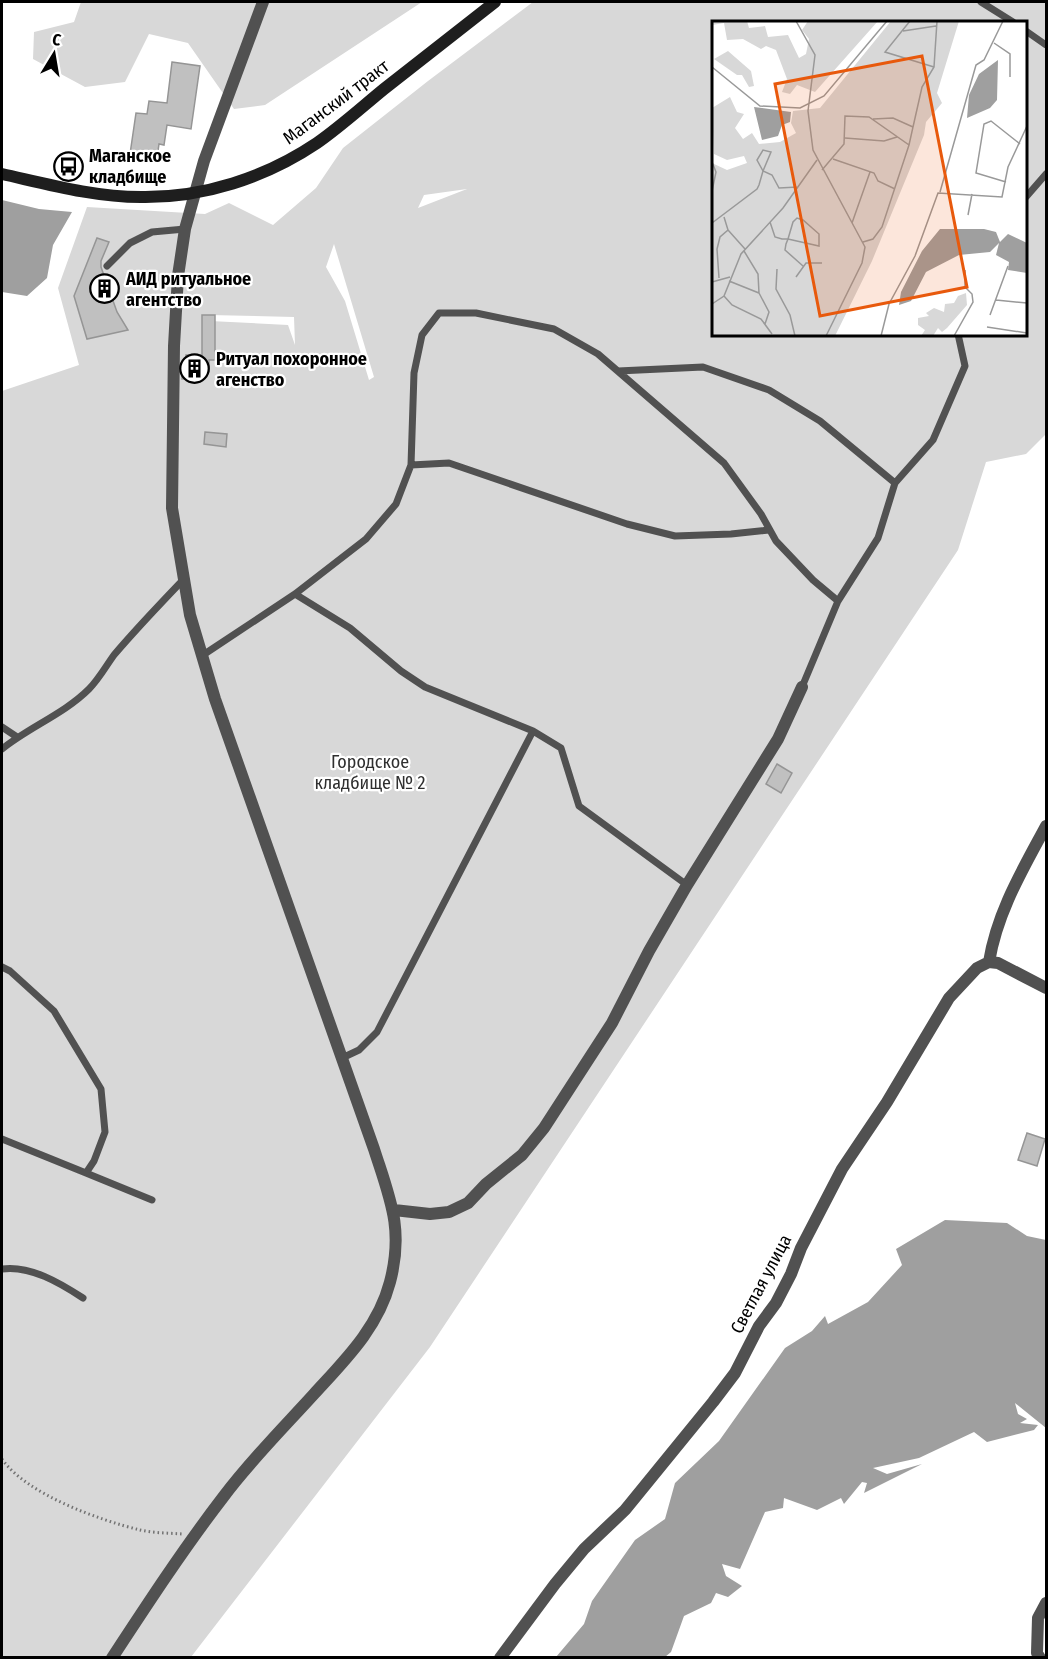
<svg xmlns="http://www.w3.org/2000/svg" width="1048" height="1659" viewBox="0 0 1048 1659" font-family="'Fira Sans Condensed',sans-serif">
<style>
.green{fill:#d8d8d8;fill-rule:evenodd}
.water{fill:#9f9f9f}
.building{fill:#c0c0c0;stroke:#959595;stroke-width:1.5}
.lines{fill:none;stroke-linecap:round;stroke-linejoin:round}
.path{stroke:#737373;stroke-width:3;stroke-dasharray:1.5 3;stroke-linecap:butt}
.lane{stroke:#515151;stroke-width:7}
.street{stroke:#515151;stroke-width:12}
.secondary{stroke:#1e1e1e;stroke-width:12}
.labels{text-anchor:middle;stroke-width:4.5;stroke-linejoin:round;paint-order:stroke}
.street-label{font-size:18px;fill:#000;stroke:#fff}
.poi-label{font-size:18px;font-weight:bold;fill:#000;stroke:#fff;text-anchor:start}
.park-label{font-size:18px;fill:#2f2f2f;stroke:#fff}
.inset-road{fill:none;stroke:#999;stroke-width:1.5}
.view{fill:#e8590c;fill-opacity:0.15;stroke:#e8590c;stroke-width:3}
.inset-edge{fill:none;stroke:#000;stroke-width:3}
</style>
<rect width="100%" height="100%" fill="#fff"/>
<path class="green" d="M81,2H422L265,105L234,109L188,43L149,34L125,82L85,87L33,59L34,32L74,22Z
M533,2H1046V434L1026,454L986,462L958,550L430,1347L191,1657H2V391L79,365L58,288L87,207L205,214L229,203L273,225L316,188L343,148L428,81ZM714,22H1026V334H714ZM467,189L418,208L424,195ZM334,244L374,377L369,380L345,301L326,267ZM209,315L294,317L295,345L288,325L210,321Z"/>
<path class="water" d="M2,200L39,209L72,212L53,245L47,278L27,296L2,292Z
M945,1220L1007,1223L1027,1236L1046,1240V1428L1015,1403L1018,1414L1027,1419L1020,1423L1038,1425L1034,1430L987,1442L974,1432L919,1458L873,1468L887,1474L922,1464L864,1493L867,1483L862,1482L844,1504L841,1498L817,1510L784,1498L783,1508L765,1512L740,1569L722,1564L726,1576L742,1586L728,1597L716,1593L711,1603L684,1616L671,1652L665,1657H556L584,1624L592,1601L635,1540L665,1519L675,1483L719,1441L785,1348L812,1331L825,1316L828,1324L868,1302L902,1265L896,1249Z"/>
<path class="building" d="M172,62L200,66L191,129L167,125L164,145L159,144L157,158L130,154L136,113L147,114L149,101L167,103Z
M97,238L109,242L101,261V267L117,312L128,330L87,339L74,296Z
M202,315H215V360H209V371H202V378L182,379V366H186V355H202Z
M205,432L227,434L226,447L204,444Z
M777,764L792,773L781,793L766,784Z
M1027,1133L1045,1139L1037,1166L1018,1160Z"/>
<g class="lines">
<path class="path" d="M2,1459C26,1494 99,1520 140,1530C153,1533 168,1533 182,1534"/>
<path class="lane" d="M981,2L1013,22
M1026,31L1046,45
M1026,197L1046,174
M107,266L130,243L152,232L185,229
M618,371L703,367L769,390L820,421L895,483L878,538L838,601
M411,465L449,463L627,524L675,536L731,534L769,530
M895,483L933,440L965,366L958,334
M295,594L350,628L401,671L425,687L533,731L561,748L579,806L687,885
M203,655L295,594L366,539L396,504L411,465L414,373L422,335L439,313H476L554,329L598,354L724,463L761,514L776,541L813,580L838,601L802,687
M2,727L17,737
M2,749C29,727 64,714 89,689C99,679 106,666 114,655C136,629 159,605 183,580
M2,967L10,971L54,1011L101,1089L105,1132L94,1161L86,1173L2,1139
M342,1058L359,1050L377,1032L533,731
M86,1173L152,1200
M2,1269C30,1265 60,1283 83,1298"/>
<path class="street" d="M989,962C997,912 1023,869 1046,826
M394,1210L430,1214L449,1212L468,1203L486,1184L522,1155L544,1128L612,1023L649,951L687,885L778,739L802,687
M112,1658C148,1603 184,1548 224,1496C251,1460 284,1427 314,1394C345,1360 378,1328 390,1282C404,1229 390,1199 374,1149L215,699L190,615L172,508L174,346L178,276L185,229L204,161L263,2
M500,1658L555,1584L584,1549L625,1510L713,1402L735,1373L759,1326L776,1303L791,1274L801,1248L842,1169L887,1102L949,998L977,968L989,962L998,963L1046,988
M1040,1658L1037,1653L1038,1618L1046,1603"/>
<path class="secondary" d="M2,174C47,184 94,197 141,197C203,198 265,178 317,143C340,127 362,107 384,89C421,60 458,31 495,2"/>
</g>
<defs>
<symbol id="bus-ring" viewBox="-11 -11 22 22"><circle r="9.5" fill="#fff" stroke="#000" stroke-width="1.5"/><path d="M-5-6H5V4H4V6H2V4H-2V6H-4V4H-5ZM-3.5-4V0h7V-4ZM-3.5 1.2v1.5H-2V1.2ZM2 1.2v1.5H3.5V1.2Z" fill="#000"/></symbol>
<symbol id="building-ring" viewBox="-11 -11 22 22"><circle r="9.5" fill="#fff" stroke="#000" stroke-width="1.5"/><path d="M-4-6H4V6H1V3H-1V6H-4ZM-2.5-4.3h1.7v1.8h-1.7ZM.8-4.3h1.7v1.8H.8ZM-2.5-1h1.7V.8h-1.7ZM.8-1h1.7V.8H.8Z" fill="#000"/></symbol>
</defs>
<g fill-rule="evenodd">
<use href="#bus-ring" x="52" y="150" width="33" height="33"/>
<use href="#building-ring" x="88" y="272" width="33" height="33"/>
<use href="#building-ring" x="178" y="352" width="33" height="33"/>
</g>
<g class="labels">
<g class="street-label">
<text transform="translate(336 102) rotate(-37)" y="6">Маганский тракт</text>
<text transform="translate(761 1284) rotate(-62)" y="6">Светлая улица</text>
</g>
<g class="poi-label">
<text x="89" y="162">Маганское<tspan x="89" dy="21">кладбище</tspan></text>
<text x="126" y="285">АИД ритуальное<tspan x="126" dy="21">агентство</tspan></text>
<text x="216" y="365">Ритуал похоронное<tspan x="216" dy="21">агенство</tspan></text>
</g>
<g class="park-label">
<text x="370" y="768">Городское<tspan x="370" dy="21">кладбище № 2</tspan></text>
</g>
</g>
<g transform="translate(712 21)">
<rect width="315" height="315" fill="#fff"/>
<path d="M0,0H35L37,7L53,5L56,16L76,14L87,37L94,33L97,18L90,9L96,0H166L103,71L85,64L78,73L70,71L75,58L64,29L54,25L49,28L31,18L15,19L12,2L0,4ZM179,0H247L225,72L230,82L214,101L212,114L160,240L123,315H0V142L15,149L35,142L32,135L15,139L2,133L0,87L18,76L25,91L32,93L23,107L31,118L40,112L47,123L68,121L84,112L79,102L81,90L108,87ZM16,30L39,50L42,65L37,66L30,54H25L2,38ZM254,272L255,284L235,307L230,311L226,307L221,315H209L213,309L206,304V297L217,295L214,292L222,287L232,291L233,283L242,282L246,275Z" fill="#d8d8d8"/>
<path d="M286,39L285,79L278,87L255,97L257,74L267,53ZM42,86L79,91L78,101L70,104L66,115L50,119ZM228,208H272L284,211L288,221L296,213L315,222V252L296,249L297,241L284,234L287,222L278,231L247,234L214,251L199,280L187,284L189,271L210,230Z" fill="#9f9f9f"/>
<path class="inset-road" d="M84,0L103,34L96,90L101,129L153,226L150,242L114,315M198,0L173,31L222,46M191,10L224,5M282,22L298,33V56M0,46L48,85L88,87L112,75L175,0M161,98L181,97L201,106L197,124M201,106L210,66L222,46L225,0M133,117L172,120L185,116M121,138L162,152L166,160L183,168M0,141L4,151L0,170M110,149L132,123L133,95L157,96L197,124L170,206L161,218L151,221M294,161L264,152L272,103L279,100L308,123M228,171L264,44L272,39L291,0M256,194L260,173M58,201L63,216L70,218H76L107,225V213L91,199L85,197L81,201L76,218L74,223L73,229L91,245M0,202L45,168L47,164L51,150L59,131L51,129L45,139L51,150L60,154L67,167L86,166M140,202L158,151M16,209L33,228M65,248L64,268L78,294L83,315M84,256L94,242H110M7,257L5,228L8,216L16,209L12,196M17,260L47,272L46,253L32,230M0,261L18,256M47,272L57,291L53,303M12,275L20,284L49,298L60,313M284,279L315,282M0,283L12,275L29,233L71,187L105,139M278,294L296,245M275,306L315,312M45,315H67M169,315L177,283L203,235L226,172L290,176L296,146L315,105M242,315L261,281L260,273L253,266V249"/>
<path class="view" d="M210,35L255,266L108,295L63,63Z"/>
<rect width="315" height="315" class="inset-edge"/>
</g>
<rect width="1048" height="1659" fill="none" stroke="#000000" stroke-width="6"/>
<g transform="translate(54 54) rotate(11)" stroke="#ffffff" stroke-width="4.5" paint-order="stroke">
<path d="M0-4.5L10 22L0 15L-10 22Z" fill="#000000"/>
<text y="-9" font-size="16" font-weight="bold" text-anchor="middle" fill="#000000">С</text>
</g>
</svg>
